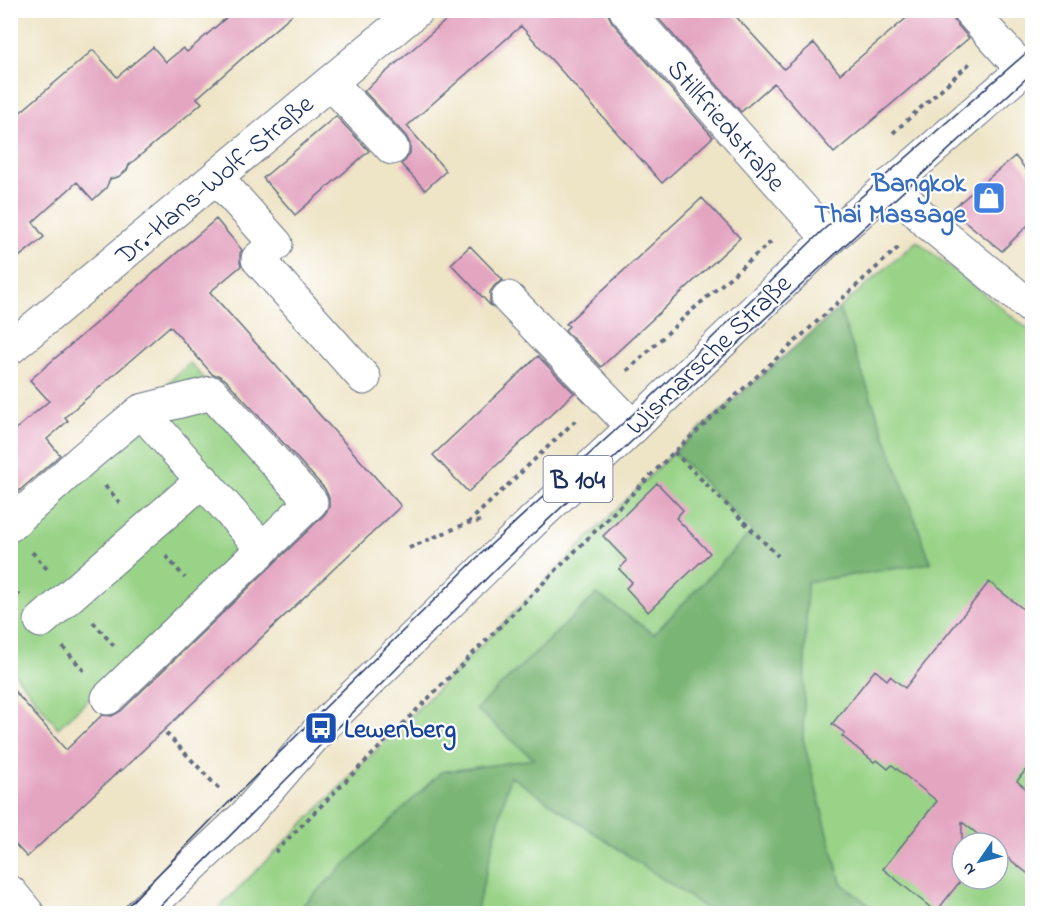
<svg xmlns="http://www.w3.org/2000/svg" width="1043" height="924" viewBox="0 0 1043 924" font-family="'Indie Flower',sans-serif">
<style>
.green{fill:#99d387;stroke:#5a8172;stroke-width:1.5;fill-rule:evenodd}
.forest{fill:#7ab574;stroke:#4a7269;stroke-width:1.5}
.building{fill:#e4a5c1}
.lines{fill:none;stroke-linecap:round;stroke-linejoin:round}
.minor-casing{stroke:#656e82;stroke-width:35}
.major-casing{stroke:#656e82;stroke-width:35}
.path{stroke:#656e82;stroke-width:4;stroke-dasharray:4.5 4.5;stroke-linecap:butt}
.minor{stroke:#fff;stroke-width:33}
.major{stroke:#fff;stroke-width:33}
.tram{stroke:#1b2f5e;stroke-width:1.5}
.labels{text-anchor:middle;stroke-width:4.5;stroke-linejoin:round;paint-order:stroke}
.shield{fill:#fff;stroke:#5f6d8e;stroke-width:1.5}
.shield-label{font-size:26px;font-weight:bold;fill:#1b2f5e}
.street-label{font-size:27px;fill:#1b2f5e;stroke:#fff}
.shop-label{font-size:27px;font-weight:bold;fill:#366cbe;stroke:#fff;text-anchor:end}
.transit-label{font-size:27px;font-weight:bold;fill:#164399;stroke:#fff;text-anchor:start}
</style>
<rect width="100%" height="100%" fill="#fff"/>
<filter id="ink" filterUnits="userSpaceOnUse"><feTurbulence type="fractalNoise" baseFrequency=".0167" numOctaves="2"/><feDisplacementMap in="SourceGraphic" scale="12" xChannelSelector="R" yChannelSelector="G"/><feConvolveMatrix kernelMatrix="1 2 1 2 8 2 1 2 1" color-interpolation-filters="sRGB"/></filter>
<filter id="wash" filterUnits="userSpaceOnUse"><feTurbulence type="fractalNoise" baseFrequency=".008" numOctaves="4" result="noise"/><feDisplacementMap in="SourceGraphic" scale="24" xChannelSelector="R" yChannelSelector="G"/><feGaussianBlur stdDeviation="1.35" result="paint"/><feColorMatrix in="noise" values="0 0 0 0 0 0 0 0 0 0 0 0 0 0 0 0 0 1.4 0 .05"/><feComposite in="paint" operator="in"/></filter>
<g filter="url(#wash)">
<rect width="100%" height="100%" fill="#eee4c6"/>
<path class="green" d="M917,241L1032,332V913L213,914L674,452ZM962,843H998V879H962Z
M190,363L310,494L58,728L11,669L10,523Z"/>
<path class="forest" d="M839,309L931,563L807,582L803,739L841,883L879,913H713L510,776L476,913H307L302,906L441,772L534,759L476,709L597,594L654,634L752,531L674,452Z"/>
<g id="blocks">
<path class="building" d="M235,10H297L197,98L202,103L129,165L127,170L118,177L110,179L106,188L93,200L77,182L33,222L44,237L10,264V121L93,50L117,77L153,47L166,62L183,48L187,52Z
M458,10H608V14L612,22L713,137L662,183L521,26L407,126L446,171L425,190L401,164L405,161L410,153V144L406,136L364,91Z
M651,10H730L784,69L814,43L840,74L916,10H951V14L955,22L969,38L834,153L774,83L741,112Z
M336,116L369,151L295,215L263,178Z
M1015,156L1032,177V221L1002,251L951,210Z
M702,198L740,238L601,367L565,330L569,326L566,324Z
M216,219L242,250L240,253V262L241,266L210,292L401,506L339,564L121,771L120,770L27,857L10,839V686L66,750L102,715L112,716L121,711L324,515L329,508V498L325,489L226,380L218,375H213L170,326L65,417L68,421L47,439L60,455L10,499V434L49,401L30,380Z
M470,246L503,280L495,285L490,292V302L492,307L451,264Z
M538,356L574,393L468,492L433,455Z
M657,483L683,510L676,518L710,553L648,612L626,588L632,582L619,569L627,561L603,536Z
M989,582L1032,616V762L1017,781L1032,794V877L998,850V843H989L962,822V879L936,912L883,869L937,801L892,765L888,769L877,760L874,762L842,736L845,733L832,724L875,670L887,680L890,676L905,688Z"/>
</g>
</g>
<g filter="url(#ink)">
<use href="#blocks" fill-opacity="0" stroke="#656e82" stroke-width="1.5"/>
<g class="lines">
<defs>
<path id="minor" d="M626,10L829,239
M969,10L1023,70
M330,82L392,148
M216,177L276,244L258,259L364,378
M891,184L927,222L1032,308
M508,298L633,427
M10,348L417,10
M141,411L263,549
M10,525L82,460L141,411L212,393L311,502L108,698
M41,621L203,480
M10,892L28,914"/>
<path id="major" d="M141,914L245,816L321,728L532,522L633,427L829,239L1032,62"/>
</defs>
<use href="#minor" class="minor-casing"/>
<use href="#major" class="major-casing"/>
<path class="path" d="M1022,17L1030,10
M893,133L970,63
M627,371L690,312L773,240
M674,452L778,556
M105,486L122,505
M468,523L576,420
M409,548L468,523L481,521
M32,552L47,569
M166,556L185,578
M10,587L19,596
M93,622L114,646
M63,647L86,673
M166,733L221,791
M275,852L674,452L901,245"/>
<use href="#minor" class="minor"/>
<use href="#major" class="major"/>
<path class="tram" d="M120,914L213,818L484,551L645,403L822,231L1032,48
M152,914L499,566L632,441L1032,73"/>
</g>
</g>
<defs>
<symbol id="shop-square" viewBox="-11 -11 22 22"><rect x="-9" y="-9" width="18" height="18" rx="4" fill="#3f7fe0" stroke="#fff"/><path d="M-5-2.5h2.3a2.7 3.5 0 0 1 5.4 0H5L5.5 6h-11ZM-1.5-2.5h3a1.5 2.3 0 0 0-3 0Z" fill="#fff"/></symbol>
<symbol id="bus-square" viewBox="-11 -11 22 22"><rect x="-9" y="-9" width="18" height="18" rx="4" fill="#1a4fb4" stroke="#fff"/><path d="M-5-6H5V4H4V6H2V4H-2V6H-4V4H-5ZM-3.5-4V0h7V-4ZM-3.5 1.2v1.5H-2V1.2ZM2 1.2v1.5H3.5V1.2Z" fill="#fff"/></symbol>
</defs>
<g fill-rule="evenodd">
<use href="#shop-square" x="970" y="179" width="38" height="38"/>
<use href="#bus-square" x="302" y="709" width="38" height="38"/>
</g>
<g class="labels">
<rect class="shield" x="543.5" y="456" width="69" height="46" rx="4.5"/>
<g class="shield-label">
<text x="578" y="488">B 104</text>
</g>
<g class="street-label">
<text transform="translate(727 125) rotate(49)" y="9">Stillfriedstraße</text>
<text transform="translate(214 179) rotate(-40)" y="9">Dr.-Hans-Wolf-Straße</text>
<text transform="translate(708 354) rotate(-44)" y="9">Wismarsche Straße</text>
</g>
<g class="shop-label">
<text x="966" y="191">Bangkok<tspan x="966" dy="31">Thai Massage</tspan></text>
</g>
<g class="transit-label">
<text x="344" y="737">Lewenberg</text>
</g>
</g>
<rect width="1043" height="924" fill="none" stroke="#fff" stroke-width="36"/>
<g transform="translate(980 861) rotate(235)"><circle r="28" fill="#ffffff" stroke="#a4acbf" stroke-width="1.5"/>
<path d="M0-4.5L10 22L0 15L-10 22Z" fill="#1f6fb2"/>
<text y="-9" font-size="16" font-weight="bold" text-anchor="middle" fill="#1b2f5e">N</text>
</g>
</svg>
